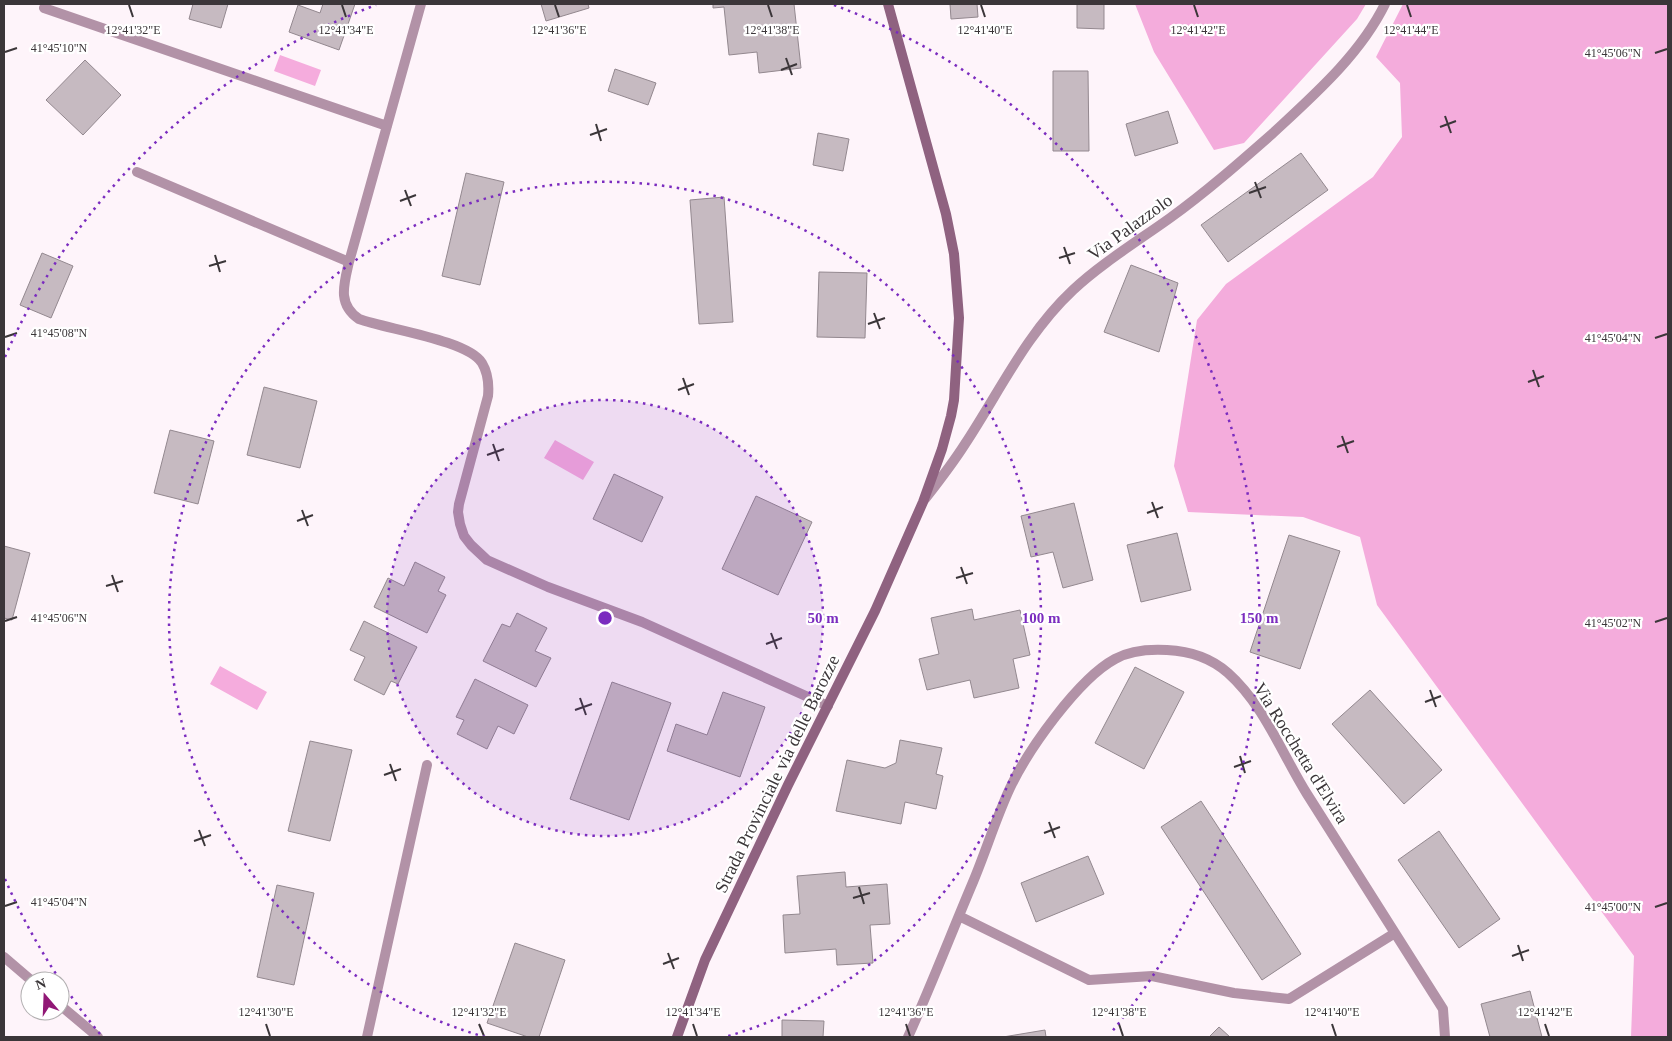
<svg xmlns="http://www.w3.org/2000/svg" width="1672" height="1041" viewBox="0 0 1672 1041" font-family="Georgia,serif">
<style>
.forest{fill:#f4acdc}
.water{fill:#f5acdd}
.building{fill:#c6bac1;stroke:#93888f}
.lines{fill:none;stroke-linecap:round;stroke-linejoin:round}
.minor{stroke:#b292a7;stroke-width:10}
.secondary{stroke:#8f6280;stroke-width:10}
.ticks{fill:none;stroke:#3b3639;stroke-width:2}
.ring{fill:none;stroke:#7b2cbf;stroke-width:2.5;stroke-dasharray:2.5 5}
.labels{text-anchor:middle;stroke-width:4.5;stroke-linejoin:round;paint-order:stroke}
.street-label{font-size:18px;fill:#3b3639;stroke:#fff}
.ticks-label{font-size:12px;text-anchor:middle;fill:#3b3639;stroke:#fff;stroke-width:4.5;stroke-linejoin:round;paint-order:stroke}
.centre{fill:#7b2cbf;stroke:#fff;stroke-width:2.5}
.ring-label{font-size:15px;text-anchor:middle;font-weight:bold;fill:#7b2cbf;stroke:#fff;stroke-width:4.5;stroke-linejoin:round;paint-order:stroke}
</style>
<rect width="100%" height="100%" fill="#fef4fa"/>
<path class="forest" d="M1135,4H1366L1357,19L1244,143L1214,150L1154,52Z
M1403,4H1668V1037H1631L1634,956L1377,605L1360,537L1303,517L1188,512L1174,466L1197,320L1226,284L1373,177L1402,137L1400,83L1376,57Z"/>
<path class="water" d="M280,55L321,70L315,86L274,71Z
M555,440L594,462L583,480L544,458Z
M220,666L267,692L257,710L210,684Z"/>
<path class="building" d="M193,4H228L221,28L189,19Z
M323,4H355L339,50L289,32L298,5L320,13Z
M541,4H588L589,8L546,21Z
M713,4H794L801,68L759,73L757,52L729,55L724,7L713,8Z
M950,4H977L978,17L951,19Z
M1077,4H1104V29L1077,28Z
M85,60L121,95L83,135L46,100Z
M615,69L656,83L648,105L608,91Z
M1053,71H1088L1089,151H1053Z
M1168,111L1178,143L1135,156L1126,124Z
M818,133L849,139L843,171L813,165Z
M1301,153L1328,190L1228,262L1201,225Z
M466,173L504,182L480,285L442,276Z
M724,197L733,322L699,324L690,200Z
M42,253L73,266L51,318L20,305Z
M1131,265L1178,283L1159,352L1104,332Z
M819,272L867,273L865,338L817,337Z
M264,387L317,401L300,468L247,455Z
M170,430L214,441L198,504L154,493Z
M614,474L663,497L642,542L593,519Z
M756,496L812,522L778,595L722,569Z
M1074,503L1093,580L1063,588L1053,552L1031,557L1021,516Z
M1177,533L1191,590L1141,602L1127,545Z
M1289,535L1340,551L1300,669L1250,652Z
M4,546L30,553L12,620L4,618Z
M415,562L445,577L438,591L446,595L427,633L374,607L388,578L404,586Z
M972,609L974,620L1020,610L1030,655L1013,659L1019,688L974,698L970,680L927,690L919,659L939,654L931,618Z
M517,613L547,628L535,651L551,658L536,687L483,661L502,624L510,627Z
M364,621L417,647L398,684L391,681L384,695L354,680L365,657L350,650Z
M1135,667L1184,692L1144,769L1095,743Z
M475,679L528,705L514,734L498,726L487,749L457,734L464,720L456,717Z
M612,682L671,703L629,820L570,799Z
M1370,690L1442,770L1404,804L1332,724Z
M723,692L765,707L740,777L667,751L676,724L707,735Z
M900,740L942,748L936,774L943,776L936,809L905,802L901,824L836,811L847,760L885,768L896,763Z
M310,741L352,750L330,841L288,831Z
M1201,801L1301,954L1262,980L1161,827Z
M1439,831L1500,919L1459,948L1398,860Z
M1088,856L1104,894L1036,922L1021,883Z
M845,872L846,887L887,884L890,924L870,925L873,963L837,965L836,949L785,953L783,915L800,914L797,876Z
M277,885L314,893L294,985L257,977Z
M515,943L565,960L539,1037H528L487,1023Z
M1530,991L1542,1037H1490L1481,1004Z
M782,1020L824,1021L823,1037H782Z
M1219,1027L1230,1037H1209Z
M1045,1030L1046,1037H1003Z"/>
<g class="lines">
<path class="minor" d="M46,4L44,8L387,126
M421,4L349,262C344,284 337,304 359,319C386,329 468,340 482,363C488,373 489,385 488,396L459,504L458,512L460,524L464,536L471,545L487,560L548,587L642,622L828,706
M137,172L349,262
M925,499C939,481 953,463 965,444C1000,391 1026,334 1073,290C1102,263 1138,241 1170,218C1206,192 1239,163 1272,134C1313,96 1360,55 1385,4
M959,916L1089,980L1152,976L1234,993L1289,999L1395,933
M4,957L32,981
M60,1005L98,1037
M367,1037L427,765
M908,1037C931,986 951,934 973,882C986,851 996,818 1010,788C1028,750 1078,679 1115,659C1131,650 1149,649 1167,650C1189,651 1211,658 1228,673C1264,705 1282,754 1307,794C1352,866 1398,937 1443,1009L1445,1037"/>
<path class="secondary" d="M677,1037L705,960L788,785L875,611L923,502L942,449L951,416L954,400L959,318L954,254L946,214L888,4"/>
</g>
<path class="ticks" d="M129,5L133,17M342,5L346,17M555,5L559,17M768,5L772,17M981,5L985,17M1194,5L1198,17M1407,5L1411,17M5,52L17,48M1655,53L1667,49M786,58L792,75M781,70L797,64M1445,116L1451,133M596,124L601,141M1440,127L1456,121M590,135L607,129M1255,182L1261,198M405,190L411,206M1249,193L1266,187M400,201L416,195M1064,247L1070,264M215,255L220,272M1059,258L1075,253M209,266L226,261M874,313L880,329M868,324L885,318M5,337L17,333M1655,338L1667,334M1533,370L1539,387M683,378L689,395M1528,382L1544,376M678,390L694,384M1342,436L1348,453M493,444L499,461M1337,447L1354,441M487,455L504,449M1152,502L1158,518M302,510L308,526M1147,513L1163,507M297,521L313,515M961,567L967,584M112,575L118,592M956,578L973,573M106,586L123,581M5,621L17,617M1655,622L1667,618M771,633L777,649M766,644L782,638M1430,690L1436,707M580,698L586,715M1425,702L1441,696M575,710L592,704M1240,756L1245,773M390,764L396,781M1234,767L1251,761M384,775L401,769M1049,822L1055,838M199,830L205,846M1044,833L1060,827M194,841L211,835M859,887L864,904M853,898L870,893M5,906L17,902M1655,907L1667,903M1518,945L1523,961M668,953L674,969M1512,956L1529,950M663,964L679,958M266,1024L270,1036M479,1024L484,1036M693,1024L697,1036M906,1024L910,1036M1119,1024L1123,1036M1332,1024L1336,1036M1545,1024L1549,1036"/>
<circle cx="605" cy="618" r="218" fill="#7b2cbf" fill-opacity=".12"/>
<g class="ring">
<circle cx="605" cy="618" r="218"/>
<path d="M485 1037A436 436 0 1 1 725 1037"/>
<path d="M100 1034A654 654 0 0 1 5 879M5 357A654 654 0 0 1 376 5M834 5A654 654 0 0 1 1110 1034"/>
</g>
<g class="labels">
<g class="street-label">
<text transform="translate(1130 227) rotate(-36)" y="6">Via Palazzolo</text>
<text transform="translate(1301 753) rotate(58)" y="6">Via Rocchetta d'Elvira</text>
<text transform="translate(777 774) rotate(-64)" y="6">Strada Provinciale via delle Barozze</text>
</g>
</g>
<g class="ticks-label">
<text x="133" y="34">12°41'32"E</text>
<text x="346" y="34">12°41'34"E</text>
<text x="559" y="34">12°41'36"E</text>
<text x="772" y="34">12°41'38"E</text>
<text x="985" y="34">12°41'40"E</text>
<text x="1198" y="34">12°41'42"E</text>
<text x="1411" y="34">12°41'44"E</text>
<text x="59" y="52">41°45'10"N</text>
<text x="1613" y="57">41°45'06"N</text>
<text x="59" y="337">41°45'08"N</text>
<text x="1613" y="342">41°45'04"N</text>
<text x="59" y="622">41°45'06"N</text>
<text x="1613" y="627">41°45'02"N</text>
<text x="59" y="906">41°45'04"N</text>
<text x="1613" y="911">41°45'00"N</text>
<text x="266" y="1016">12°41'30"E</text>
<text x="479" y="1016">12°41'32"E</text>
<text x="693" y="1016">12°41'34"E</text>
<text x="906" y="1016">12°41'36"E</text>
<text x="1119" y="1016">12°41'38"E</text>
<text x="1332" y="1016">12°41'40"E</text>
<text x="1545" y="1016">12°41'42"E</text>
</g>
<circle cx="605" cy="618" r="8" class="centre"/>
<g class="ring-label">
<text x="823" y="623">50 m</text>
<text x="1041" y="623">100 m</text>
<text x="1259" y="623">150 m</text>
</g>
<rect width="1672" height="1041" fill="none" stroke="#3b3639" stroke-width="10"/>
<g transform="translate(45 996) rotate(341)"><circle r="24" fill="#ffffff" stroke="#b1afb0"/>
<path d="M0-4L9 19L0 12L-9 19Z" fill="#911876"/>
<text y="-8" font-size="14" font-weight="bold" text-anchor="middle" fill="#3b3639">N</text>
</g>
</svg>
